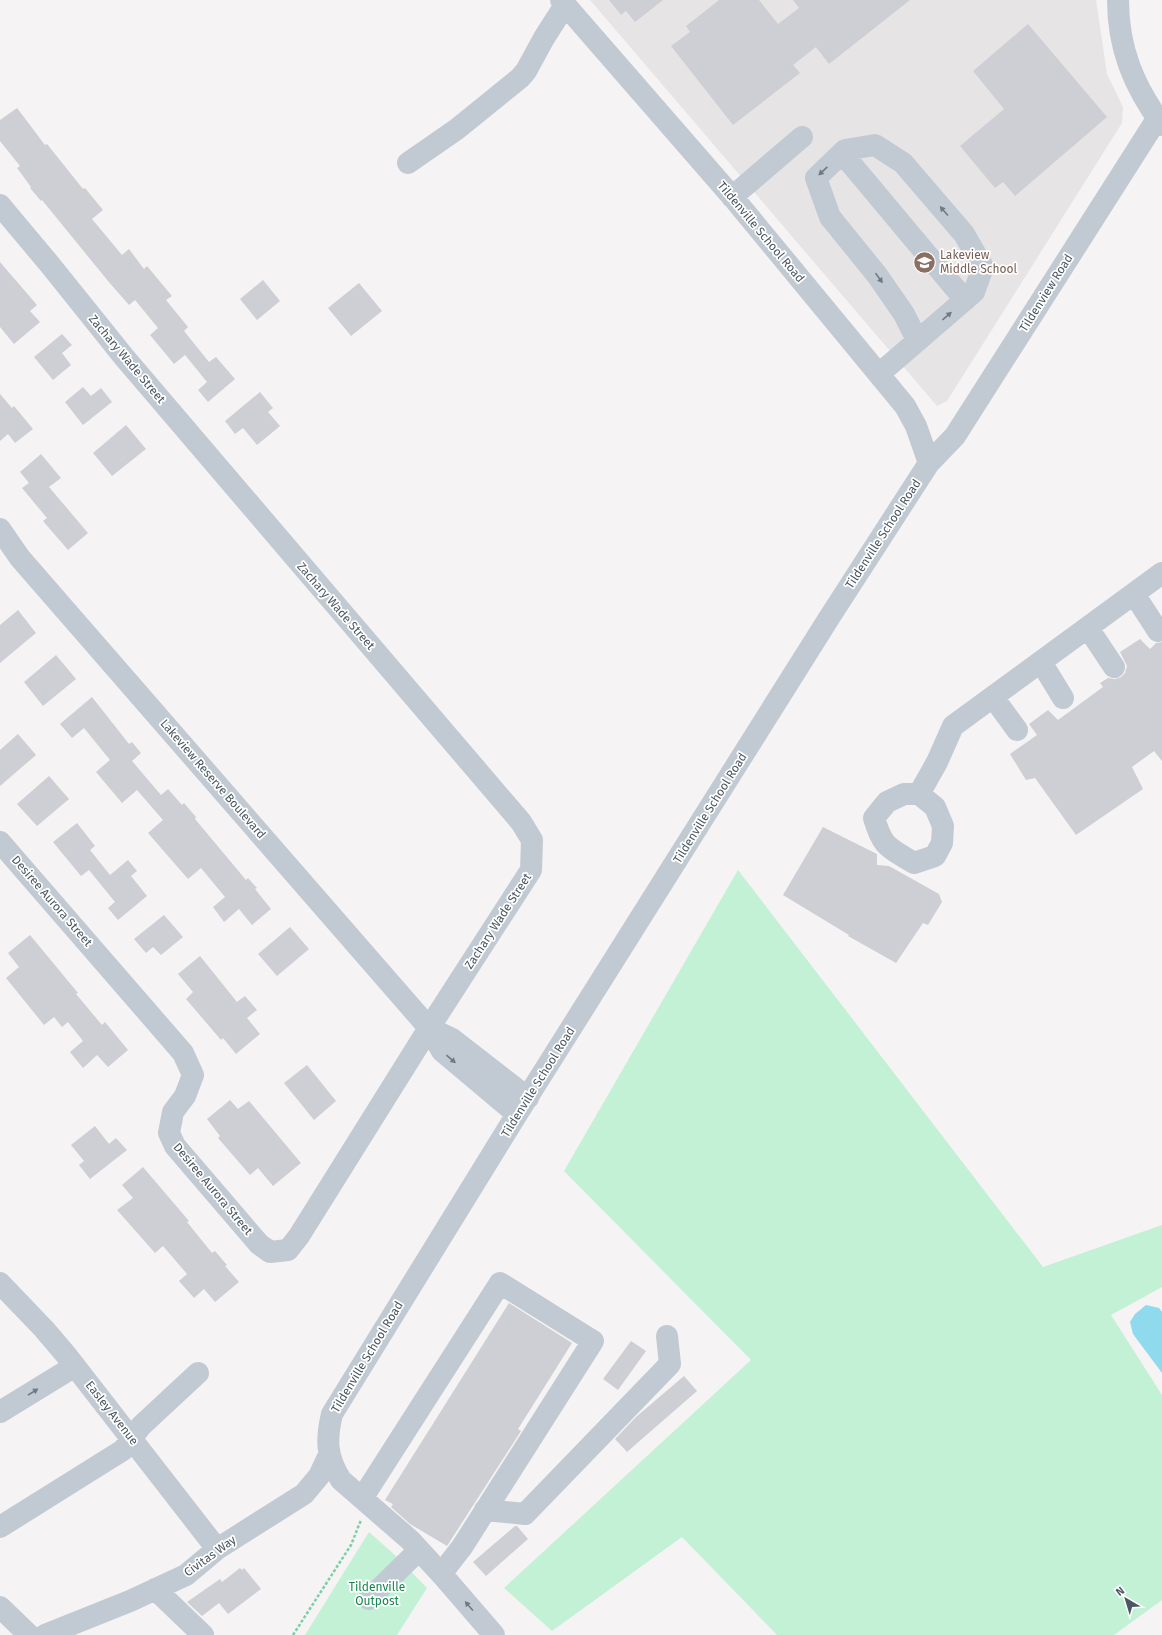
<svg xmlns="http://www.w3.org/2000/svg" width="1162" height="1635" viewBox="0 0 1162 1635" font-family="'Fira Sans',sans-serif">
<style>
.education{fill:#e6e4e5}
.green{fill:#c3f1d5}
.water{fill:#90daee}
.building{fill:#cdcfd5}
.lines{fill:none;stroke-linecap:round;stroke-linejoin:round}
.path{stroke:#7ad0a6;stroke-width:2.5;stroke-dasharray:3 2;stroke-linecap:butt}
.minor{stroke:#c1cad2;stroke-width:22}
.oneway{fill:#6e7983}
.labels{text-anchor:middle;stroke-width:3.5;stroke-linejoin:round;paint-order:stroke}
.street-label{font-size:12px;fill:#4a5661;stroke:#fff}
.education-label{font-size:12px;fill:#785e54;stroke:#fff;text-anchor:start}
.park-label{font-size:12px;fill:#17864f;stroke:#fff}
</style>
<rect width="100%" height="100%" fill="#f5f3f3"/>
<path class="education" d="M590,0H1096L1107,74L1123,107L1122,123L947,401L937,406Z"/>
<path class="green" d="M738,870L1043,1267L1162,1225V1287L1111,1315L1162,1395V1600L1114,1635H777L682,1537L552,1631L504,1588L751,1360L564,1171Z
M369,1532L396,1556L427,1588L397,1635H305Z"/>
<path class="water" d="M1146,1305L1159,1308L1162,1312V1373L1133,1334L1130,1322L1135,1314Z"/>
<path class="building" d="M609,0H663L635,22L626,11L621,15Z
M719,0H759L778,24L799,8L793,0H910L829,64L816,47L793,65L800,73L733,125L671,46L690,32L686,26Z
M1028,24L1107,117L1015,196L1003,182L995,188L960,146L1004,109L973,71Z
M17,108L45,145L47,144L83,189L85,188L103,210L92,219L122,255L129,249L144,269L147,266L172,296L166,300L188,327L184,331L209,362L216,357L235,379L208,402L198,390L207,382L185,355L174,364L150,335L158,328L135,300L129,305L108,281L42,200L41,201L30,188L31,187L17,168L20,166L0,141V120Z
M0,262L37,305L30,311L40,322L14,344L0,327Z
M263,280L280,301L257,320L240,299Z
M359,283L382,311L351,336L328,308Z
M62,334L72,345L62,353L71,365L53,380L34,357Z
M83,387L91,396L101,388L112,402L83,425L65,402Z
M260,392L273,408L268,412L280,426L257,445L243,428L235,434L225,421Z
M0,394L12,408L14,406L33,429L15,443L8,434L0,441Z
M126,425L146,449L112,476L93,453Z
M41,454L61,478L49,487L88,533L68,550L43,521L47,518L22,488L29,483L20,472Z
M18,610L36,633L0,663V625Z
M1140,639L1150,649L1156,643L1162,642V761L1154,751L1132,767L1143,789L1076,835L1035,778L1026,780L1010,754L1037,735L1029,724L1048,710L1058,720L1103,687L1100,683L1108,678L1115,679L1121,677L1125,673L1127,666L1120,652Z
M56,655L76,679L43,706L24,682Z
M92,697L129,744L132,742L141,753L132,761L161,795L168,789L182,805L184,803L196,817L195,819L246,880L248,878L257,888L255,889L271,909L252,925L239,909L224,922L213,907L225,897L201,868L188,879L148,833L163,820L137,790L122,803L96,772L110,760L84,728L72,738L60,724Z
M18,734L36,755L0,786V750Z
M49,776L69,799L37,826L17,804Z
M77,823L95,846L90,850L110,875L128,860L137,871L131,876L147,896L118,920L108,908L115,902L89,870L81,876L53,842Z
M823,827L877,854V865L889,866L939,894L942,902L928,925L923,923L896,963L848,936L849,935L783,895Z
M164,915L183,937L161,955L153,947L146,953L134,939Z
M290,927L309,949L277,976L258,954Z
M30,935L78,993L76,994L102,1025L105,1022L128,1050L108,1067L97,1055L83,1068L70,1052L83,1041L68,1022L62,1027L54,1017L44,1025L6,978L19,967L8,953Z
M200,956L237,1002L245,996L257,1010L247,1018L260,1034L236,1054L223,1038L221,1040L186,999L193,992L178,974Z
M307,1065L336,1101L314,1120L284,1083Z
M230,1100L238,1109L249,1101L301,1163L273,1186L258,1168L250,1175L218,1138L220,1136L207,1119Z
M95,1126L109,1144L116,1138L127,1150L90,1179L79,1165L84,1161L71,1145Z
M143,1167L189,1221L187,1222L212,1253L215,1251L227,1265L225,1266L239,1282L215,1302L204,1289L194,1298L179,1281L187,1274L163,1246L155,1253L117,1210L133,1198L122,1185Z
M509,1303L572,1343L518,1429L521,1431L447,1546L410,1524L391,1507L393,1504L385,1500Z
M631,1341L646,1351L618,1390L603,1379Z
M684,1376L697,1391L627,1452L615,1439L636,1417Z
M515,1526H517L528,1539L486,1576L473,1562Z
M240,1568L242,1570L244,1568L261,1589L228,1614L219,1603L202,1616L187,1602L220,1579L222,1582Z"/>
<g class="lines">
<path class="path" d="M293,1635L351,1545L361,1520"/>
<path class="minor" d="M561,0L735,200L905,406L916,426L929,463
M1118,0C1118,49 1134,86 1162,125
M842,153L965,300
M408,163L457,129L520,78L526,71L544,38L565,5
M732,197L802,137
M0,205L51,266L124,357L521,822L532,840L531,870L429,1028L299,1236L288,1250L270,1252L259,1244L175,1146L169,1133L173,1112L185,1096L193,1075L183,1053L0,842
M879,374L974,292L983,267L964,234L903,163L875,145L845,150L816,178L830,217L877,275L904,314L917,340
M0,529L20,558L429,1028L442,1051L517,1114
M1134,594L1158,631
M1088,628L1114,667
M1041,662L1063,698
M993,697L1017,730
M904,794H919L935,807L943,826L942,843L935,856L914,863C888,847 883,848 874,818L887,802Z
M919,794L937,762L953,726L1162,573
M429,1028L452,1039L528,1098
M0,1283L44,1329L67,1356L217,1549
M0,1412L75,1366
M363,1497L500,1283L593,1341L462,1547L441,1574
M485,1510L525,1514L670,1364L667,1336
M0,1527L123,1450L141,1426L198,1373
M155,1589L203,1635
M369,1599L419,1550
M0,1607L29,1635
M45,1635L130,1601L186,1575L217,1549L304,1494L319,1476L329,1455
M494,1635L444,1577L410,1540L341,1480C326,1457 326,1439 332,1414L517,1114L829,618L929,463L955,436L1157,119"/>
</g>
<defs><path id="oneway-solid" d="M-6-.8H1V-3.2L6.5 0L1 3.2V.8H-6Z"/></defs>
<g class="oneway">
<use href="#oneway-solid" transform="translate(823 171) rotate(137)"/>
<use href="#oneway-solid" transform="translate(944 211) rotate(-131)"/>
<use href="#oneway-solid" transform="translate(879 278) rotate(54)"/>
<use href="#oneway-solid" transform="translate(947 316) rotate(-41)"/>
<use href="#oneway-solid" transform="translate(451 1059) rotate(40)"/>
<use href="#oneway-solid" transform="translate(33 1392) rotate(-32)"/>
<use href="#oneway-solid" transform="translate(469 1606) rotate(-131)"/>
</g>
<defs>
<symbol id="school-disc" viewBox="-11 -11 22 22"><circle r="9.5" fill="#8d6e63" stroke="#fff"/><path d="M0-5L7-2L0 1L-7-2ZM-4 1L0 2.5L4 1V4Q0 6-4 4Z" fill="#fff"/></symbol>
</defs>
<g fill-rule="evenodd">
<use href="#school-disc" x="912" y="250" width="25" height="25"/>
</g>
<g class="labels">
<g class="street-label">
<text transform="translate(761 232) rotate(50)" y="4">Tildenville School Road</text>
<text transform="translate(1046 293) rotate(-58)" y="4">Tildenview Road</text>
<text transform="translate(127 359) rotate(50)" y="4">Zachary Wade Street</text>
<text transform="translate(883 534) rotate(-57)" y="4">Tildenville School Road</text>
<text transform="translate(336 606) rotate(49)" y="4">Zachary Wade Street</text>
<text transform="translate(213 779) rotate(49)" y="4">Lakeview Reserve Boulevard</text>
<text transform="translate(710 808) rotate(-58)" y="4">Tildenville School Road</text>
<text transform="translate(52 901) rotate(49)" y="4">Desiree Aurora Street</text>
<text transform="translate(498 921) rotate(-57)" y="4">Zachary Wade Street</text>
<text transform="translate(538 1082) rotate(-58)" y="4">Tildenville School Road</text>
<text transform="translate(213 1189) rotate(50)" y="4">Desiree Aurora Street</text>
<text transform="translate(367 1357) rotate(-59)" y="4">Tildenville School Road</text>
<text transform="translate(112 1413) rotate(52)" y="4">Easley Avenue</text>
<text transform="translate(210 1556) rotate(-36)" y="4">Civitas Way</text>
</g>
<g class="education-label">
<text x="940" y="259">Lakeview<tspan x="940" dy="14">Middle School</tspan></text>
</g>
<g class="park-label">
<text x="377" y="1591">Tildenville<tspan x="377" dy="14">Outpost</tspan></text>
</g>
</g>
<g transform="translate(1126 1599) rotate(322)" stroke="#ffffff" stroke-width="3" paint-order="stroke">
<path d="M0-3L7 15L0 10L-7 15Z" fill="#4a5661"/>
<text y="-6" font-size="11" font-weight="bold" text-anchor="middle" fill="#4a5661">N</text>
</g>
</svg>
